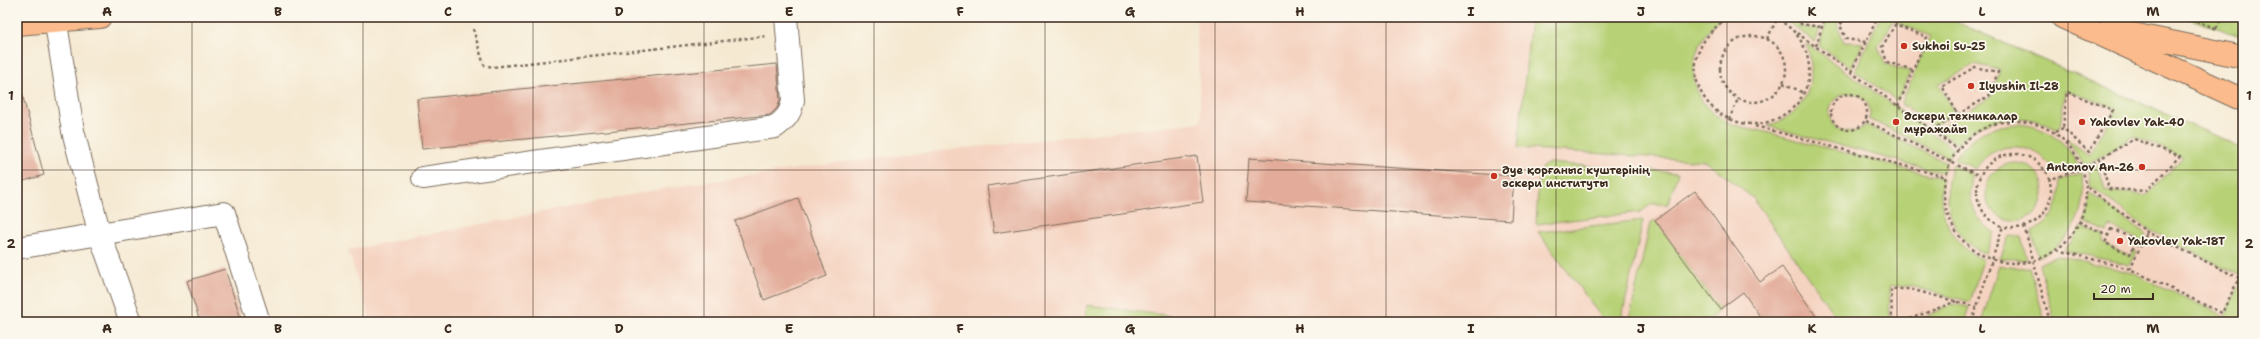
<svg xmlns="http://www.w3.org/2000/svg" width="2260" height="339" viewBox="0 0 2260 339" font-family="'Shantell Sans',sans-serif">
<style>
.built{fill:#f5d3c1}
.green{fill:#b7d176;stroke:#797e4a}
.building{fill:#e3ab99}
.lines{fill:none;stroke-linecap:round;stroke-linejoin:round}
.minor-casing{stroke:#7c6d5d;stroke-width:24}
.major-casing{stroke:#7c6d5d;stroke-width:24}
.path{stroke:#7c6d5d;stroke-width:2.5;stroke-dasharray:3 3;stroke-linecap:butt}
.minor{stroke:#fff;stroke-width:22}
.major{stroke:#fbbb8c;stroke-width:22}
.grid{fill:none;stroke:#3b2a1e;stroke-width:1;stroke-opacity:0.55}
.poi-dot{fill:#c8321e;stroke:#fbf7ec;stroke-width:1.5}
.labels{text-anchor:middle;stroke-width:3.5;stroke-linejoin:round;paint-order:stroke}
.poi-label{font-size:11px;font-weight:bold;fill:#3b2a1e;stroke:#fbf7ec;text-anchor:start}
.neatline{fill:none;stroke:#3b2a1e;stroke-width:1.5}
.grid-label{font-size:13px;text-anchor:middle;font-weight:bold;fill:#3b2a1e}
</style>
<rect width="100%" height="100%" fill="#fbf7ec"/>
<filter id="ink" filterUnits="userSpaceOnUse"><feTurbulence type="fractalNoise" baseFrequency=".025" numOctaves="2"/><feDisplacementMap in="SourceGraphic" scale="8" xChannelSelector="R" yChannelSelector="G"/><feConvolveMatrix kernelMatrix="1 2 1 2 8 2 1 2 1" color-interpolation-filters="sRGB"/></filter>
<filter id="wash" filterUnits="userSpaceOnUse"><feTurbulence type="fractalNoise" baseFrequency=".012" numOctaves="4" result="noise"/><feDisplacementMap in="SourceGraphic" scale="16" xChannelSelector="R" yChannelSelector="G"/><feGaussianBlur stdDeviation="0.9" result="paint"/><feColorMatrix in="noise" values="0 0 0 0 0 0 0 0 0 0 0 0 0 0 0 0 0 1.4 0 .05"/><feComposite in="paint" operator="in"/></filter>
<g filter="url(#wash)">
<rect width="100%" height="100%" fill="#f5e9d2"/>
<path class="built" d="M1196,17H1945L2243,147V322H371L348,250L672,187L850,161L1201,122Z"/>
<path class="green" d="M1531,17H1723C1691,39 1681,88 1715,115C1728,125 1742,127 1758,130L1942,178C1937,213 1951,245 1983,260L1970,302L1908,285L1889,287L1890,322H1839L1753,198L1706,161L1518,148Z
M1781,17H1796L1799,27L1820,29L1815,42Z
M1828,17H1842L1837,24L1844,42L1863,43L1851,68L1819,46Z
M1880,17H1945L2243,148V322H2055L2039,264L2058,255L2129,272L2225,316L2243,277L2148,229L2090,186L2088,171L2098,164L2105,191L2147,195L2183,157L2134,136L2085,166L2066,138L2089,155L2117,109L2065,90L2060,127L2056,129C2022,110 1983,116 1957,144L1936,130L1991,97L2000,70L1974,64L1939,85L1955,114L1933,126L1901,104L1930,36L1893,21L1878,47L1885,64L1910,72L1897,101L1855,71Z
M2185,17H2243V37Z
M1806,43L1954,149L1949,158L1869,119C1877,93 1836,82 1830,109C1829,114 1830,119 1833,124C1842,136 1856,134 1866,125L1946,162L1943,173L1767,126C1806,115 1820,81 1806,43Z
M2018,124C2046,127 2068,140 2079,168L2057,173C2037,143 1997,135 1976,169L1954,159C1972,135 1988,126 2018,124Z
M1549,163L1678,173L1668,204H1652L1640,212L1536,224L1539,175L1542,167Z
M1986 192a29 29 0 1 1 58 0a29 29 0 1 1-58 0Z
M1952,165L1973,175C1966,197 1974,220 1994,232L1986,254C1951,241 1940,197 1952,165Z
M2081,173C2089,210 2072,242 2038,258L2032,232C2052,222 2062,204 2059,181Z
M2090,193L2146,234L2139,248L2136,247L2138,239L2109,227L2107,232L2084,222L2089,209Z
M1643,220L1621,322H1605L1538,232Z
M1655,220L1720,309L1708,322H1629L1650,223Z
M2081,227L2104,235L2103,243L2131,256L2134,251L2137,252L2130,265L2063,250L2071,243Z
M2009,236L2021,237L2027,259H2000Z
M1999,265L2015,268L2030,267L2045,322H1981Z
M1953,304L1969,307L1964,322H1915Z
M1087,305L1194,319L1193,322H1085Z"/>
<g id="blocks">
<path class="building" d="M777,64L780,101L777,108L770,115L422,149L417,99Z
M22,94L44,175L17,183V95Z
M1197,156L1203,202L994,233L987,186Z
M1249,158L1514,176L1511,220L1246,202Z
M1695,191L1760,282L1782,267L1820,322H1764L1743,292L1720,309L1655,220Z
M798,198L827,276L764,300L735,221Z
M225,269L242,322H200L187,281Z"/>
</g>
</g>
<g filter="url(#ink)">
<use href="#blocks" fill-opacity="0" stroke="#7c6d5d" stroke-width="1"/>
<g class="lines">
<defs>
<path id="minor" d="M55,17L73,131L100,235L131,322
M423,178L775,127C786,119 791,113 793,100L786,17
M17,248L224,213L259,322"/>
<path id="major" d="M2062,17L2243,100
M17,24L100,17
M2109,29L2243,57"/>
</defs>
<use href="#minor" class="minor-casing"/>
<use href="#major" class="major-casing"/>
<path class="path" d="M1732,17C1721,21 1713,29 1706,38C1669,91 1738,151 1789,111C1803,101 1810,83 1809,66C1806,42 1794,27 1773,17
M1798,17L1801,24L1822,27
M1846,17L1840,25L1846,39L1866,42
M2185,17L2218,29
M2238,17L2243,19
M2216,28L2223,17
M473,29L484,65L493,67L767,36
M1797,33L1959,150
M1720 69a33 33 0 1 1 66 0a33 33 0 1 1-66 0Z
M1767,39L1777,19
M1816,46L1825,17
M1851,72L1878,17
M1783,83L1804,93
M1831 112a18 18 0 1 1 36 0a18 18 0 1 1-36 0Z
M1898,106L1927,37L1895,25L1882,47L1887,62L1913,70
M1729,120L1738,99
M1944 192a71 71 0 1 1 142 0a71 71 0 1 1-142 0Z
M1866,121L1980,176
M1755,126L1946,177
M1932,130L1989,96L1998,72L1975,67L1942,86L1958,114
M2055,132L2063,128L2089,152L2113,110L2067,92L2063,128
M1977 191a37 37 0 1 1 74 0a37 37 0 1 1-74 0Z
M2048,180L2082,169L2134,139L2180,156L2146,191L2109,189L2100,159
M2079,222L2108,235
M2024,226L2050,322
M2111,229L2137,240L2130,254L2105,243Z
M2057,250L2130,269L2222,313L2239,278L2147,232L2087,187
M2130,269L2147,232
M1957,301L1907,320H1892L1891,289H1910L1977,307
M1972,322L2003,226"/>
<use href="#minor" class="minor"/>
<use href="#major" class="major"/>
</g>
</g>
<path class="grid" d="M192,17V322M363,17V322M533,17V322M704,17V322M874,17V322M1045,17V322M1215,17V322M1386,17V322M1556,17V322M1727,17V322M1897,17V322M2068,17V322M17,170H2243"/>
<g class="poi-dot">
<circle cx="1904" cy="46" r="4"/>
<circle cx="1971" cy="86" r="4"/>
<circle cx="1896" cy="122" r="4"/>
<circle cx="2082" cy="122" r="4"/>
<circle cx="2142" cy="167" r="4"/>
<circle cx="1494" cy="176" r="4"/>
<circle cx="2120" cy="241" r="4"/>
</g>
<g class="labels">
<g class="poi-label">
<text x="1912" y="50">Sukhoi Su-25</text>
<text x="1979" y="90">Ilyushin Il-28</text>
<text x="1904" y="120">Әскери техникалар<tspan x="1904" dy="13">мұражайы</tspan></text>
<text x="2090" y="126">Yakovlev Yak-40</text>
<text x="2134" y="171" text-anchor="end">Antonov An-26</text>
<text x="1502" y="174">Әуе қорғаныс күштерінің<tspan x="1502" dy="13">әскери институты</tspan></text>
<text x="2128" y="245">Yakovlev Yak-18T</text>
</g>
</g>
<rect width="2260" height="339" fill="none" stroke="#fbf7ec" stroke-width="44"/>
<path d="M2094 293v6h59v-6" fill="none" stroke="#3b2a1e" stroke-width="2"/>
<text x="2100" y="293" font-size="12" fill="#3b2a1e" stroke="#fbf7ec" stroke-width="3" paint-order="stroke">20 m</text>
<rect x="22" y="22" width="2216" height="295" class="neatline"/>
<g class="grid-label">
<text x="107" y="16">A</text>
<text x="278" y="16">B</text>
<text x="448" y="16">C</text>
<text x="619" y="16">D</text>
<text x="789" y="16">E</text>
<text x="960" y="16">F</text>
<text x="1130" y="16">G</text>
<text x="1300" y="16">H</text>
<text x="1471" y="16">I</text>
<text x="1641" y="16">J</text>
<text x="1812" y="16">K</text>
<text x="1982" y="16">L</text>
<text x="2153" y="16">M</text>
<text x="11" y="100">1</text>
<text x="2249" y="100">1</text>
<text x="11" y="248">2</text>
<text x="2249" y="248">2</text>
<text x="107" y="333">A</text>
<text x="278" y="333">B</text>
<text x="448" y="333">C</text>
<text x="619" y="333">D</text>
<text x="789" y="333">E</text>
<text x="960" y="333">F</text>
<text x="1130" y="333">G</text>
<text x="1300" y="333">H</text>
<text x="1471" y="333">I</text>
<text x="1641" y="333">J</text>
<text x="1812" y="333">K</text>
<text x="1982" y="333">L</text>
<text x="2153" y="333">M</text>
</g>
</svg>
